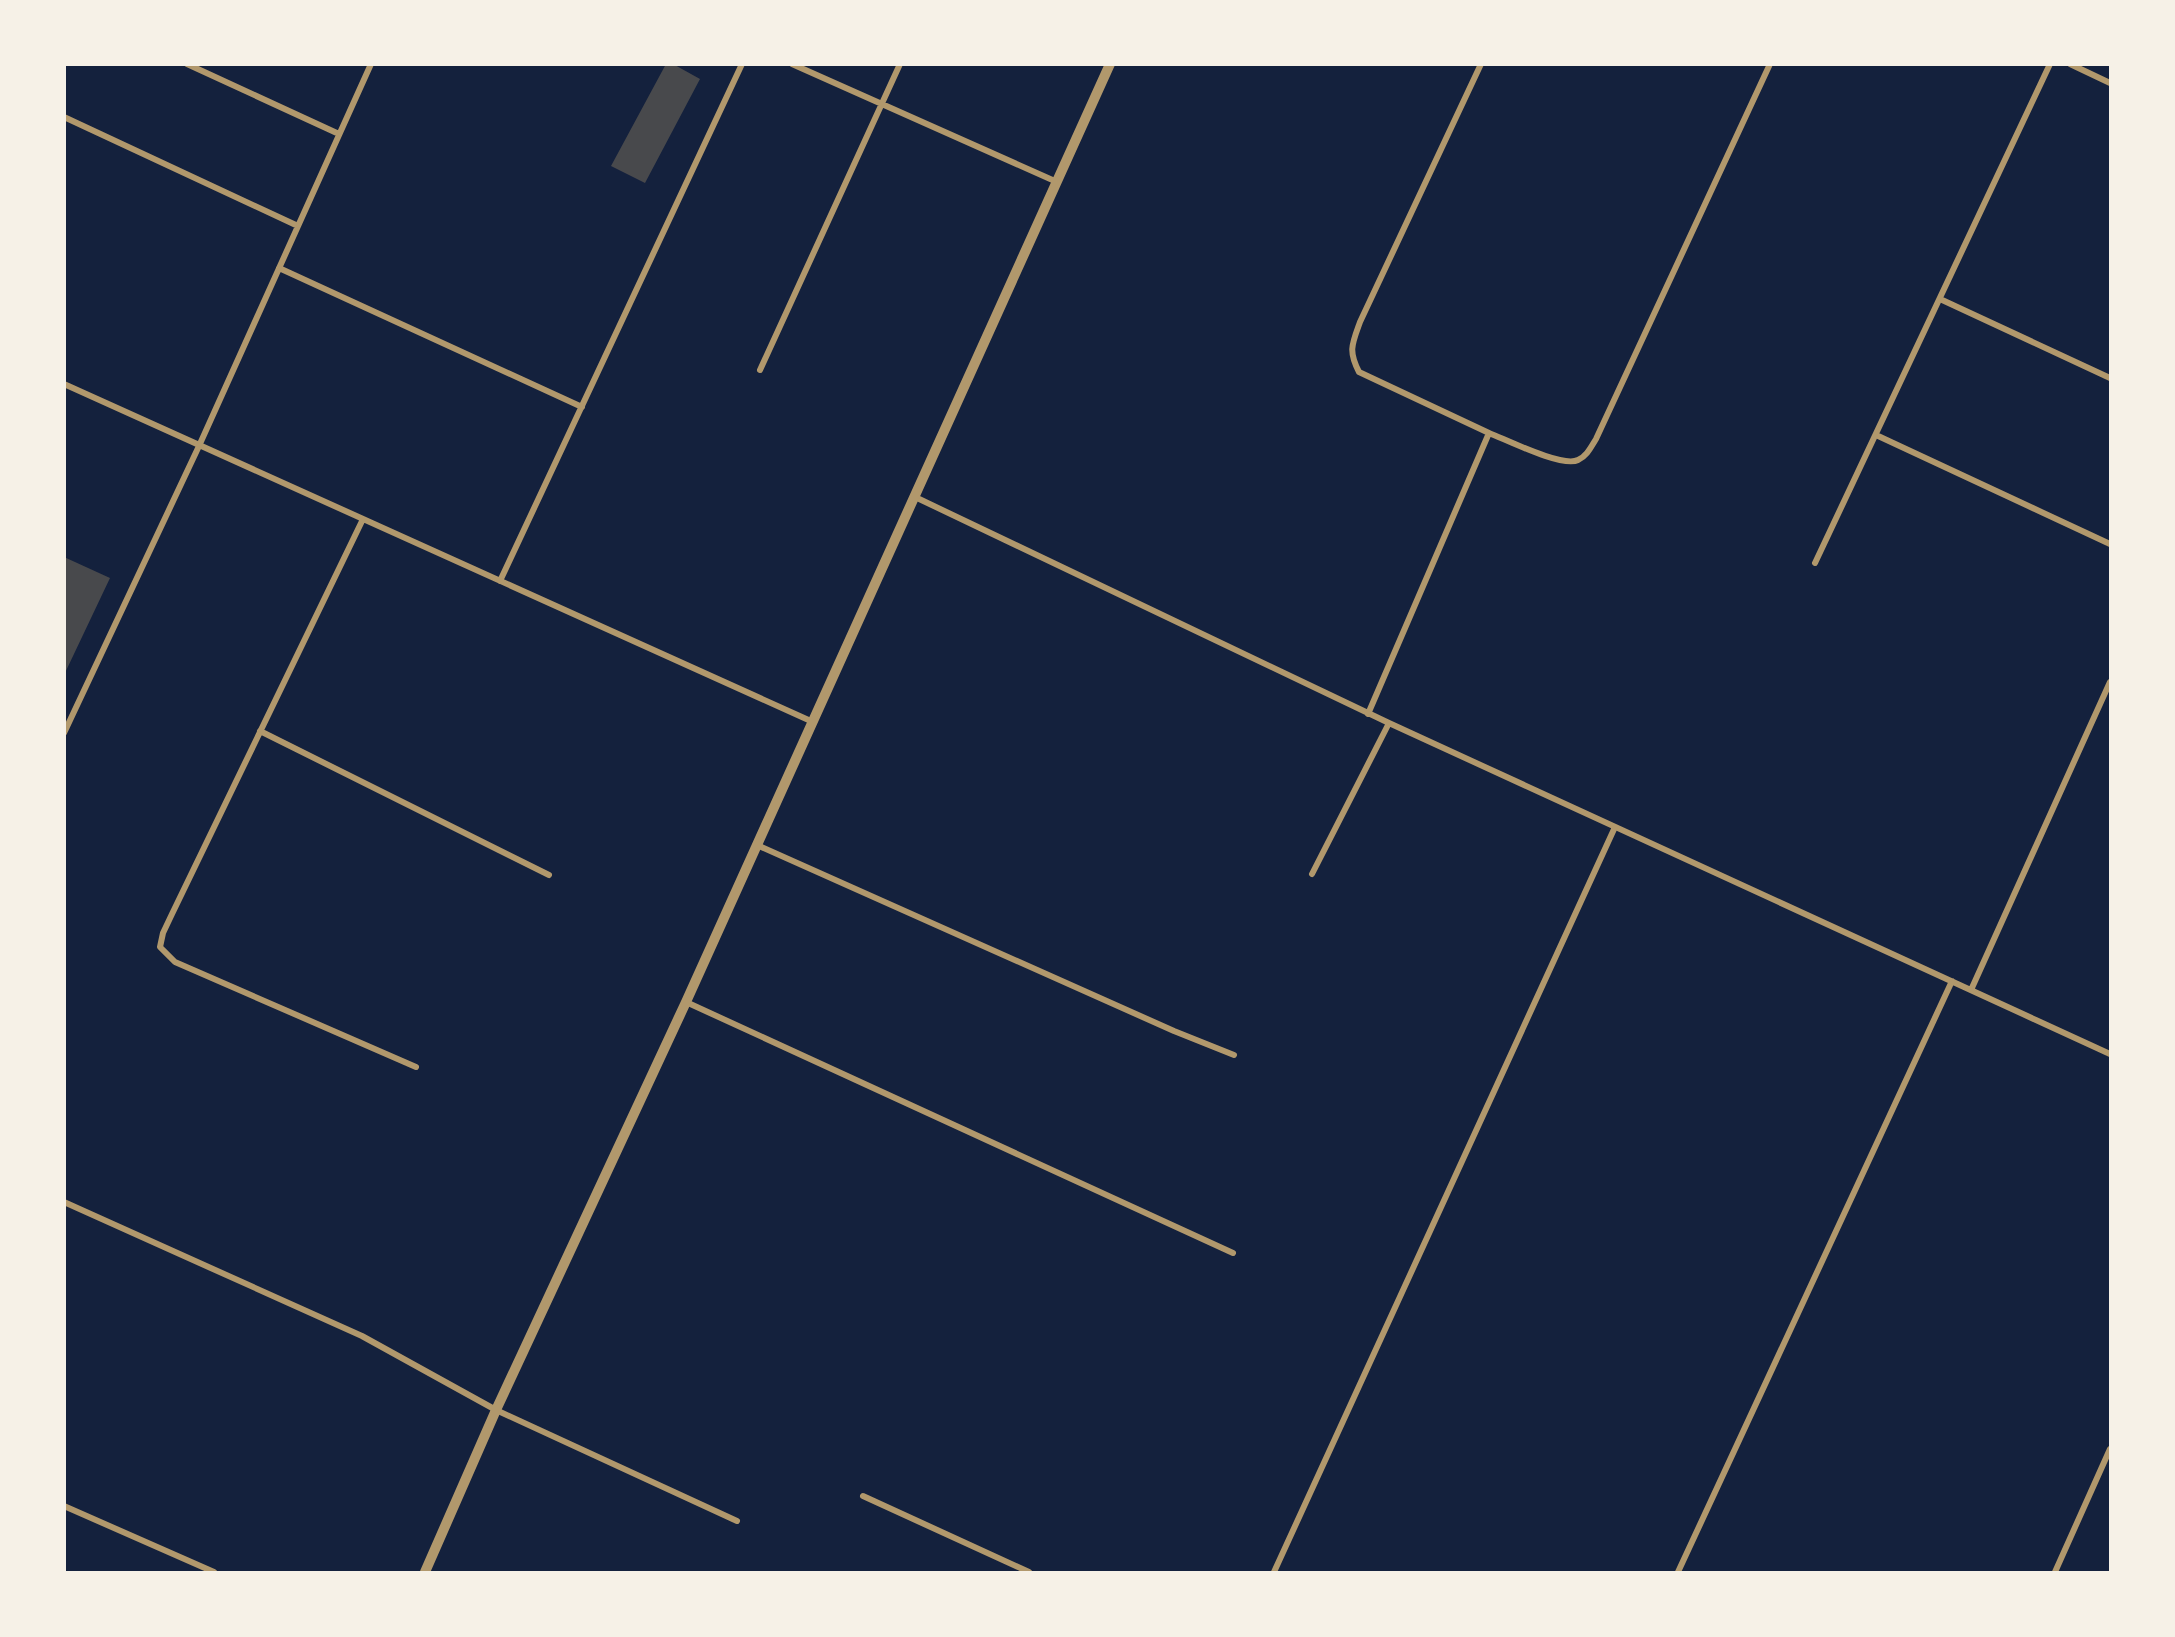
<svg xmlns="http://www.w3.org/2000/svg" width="2175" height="1637" viewBox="0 0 2175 1637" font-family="Lato,sans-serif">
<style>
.building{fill:#48494c}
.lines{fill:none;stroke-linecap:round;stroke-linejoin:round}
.minor{stroke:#b1986c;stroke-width:6}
.tertiary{stroke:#b1986c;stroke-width:10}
</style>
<rect width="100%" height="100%" fill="#14213d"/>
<path class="building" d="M666,64H673L700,79L645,183L611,166Z
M64,557L110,578L64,675Z"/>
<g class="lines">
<path class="minor" d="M187,64L339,134
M792,64L1057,182
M2070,64L2110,83
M64,117L298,226
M279,268L582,407
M1940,299L2110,378
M760,370L900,64
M64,384L813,722
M1489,433C1507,440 1563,468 1578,460C1587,456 1591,447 1596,439L1770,64
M1876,435L2110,544
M915,497L1389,723L2110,1054
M363,519L172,914L163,933L160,947L175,962L416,1067
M1815,563L2050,64
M500,581L742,64
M1368,714L1489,433L1359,372C1348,351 1352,344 1360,322L1481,64
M260,731L549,875
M64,733L199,446L371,64
M757,845L1174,1031L1234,1055
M1312,874L1389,723
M1971,990L2110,682
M686,1002L1233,1253
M64,1202L362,1336L496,1410L737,1521
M863,1496L1029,1572
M64,1506L214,1572
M1274,1572L1615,827
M1678,1572L1952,981
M2055,1572L2110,1449"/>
<path class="tertiary" d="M425,1572L496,1410L686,1002L1110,64"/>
</g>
<rect width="2175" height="1637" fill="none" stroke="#f6f1e7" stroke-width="132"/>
</svg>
